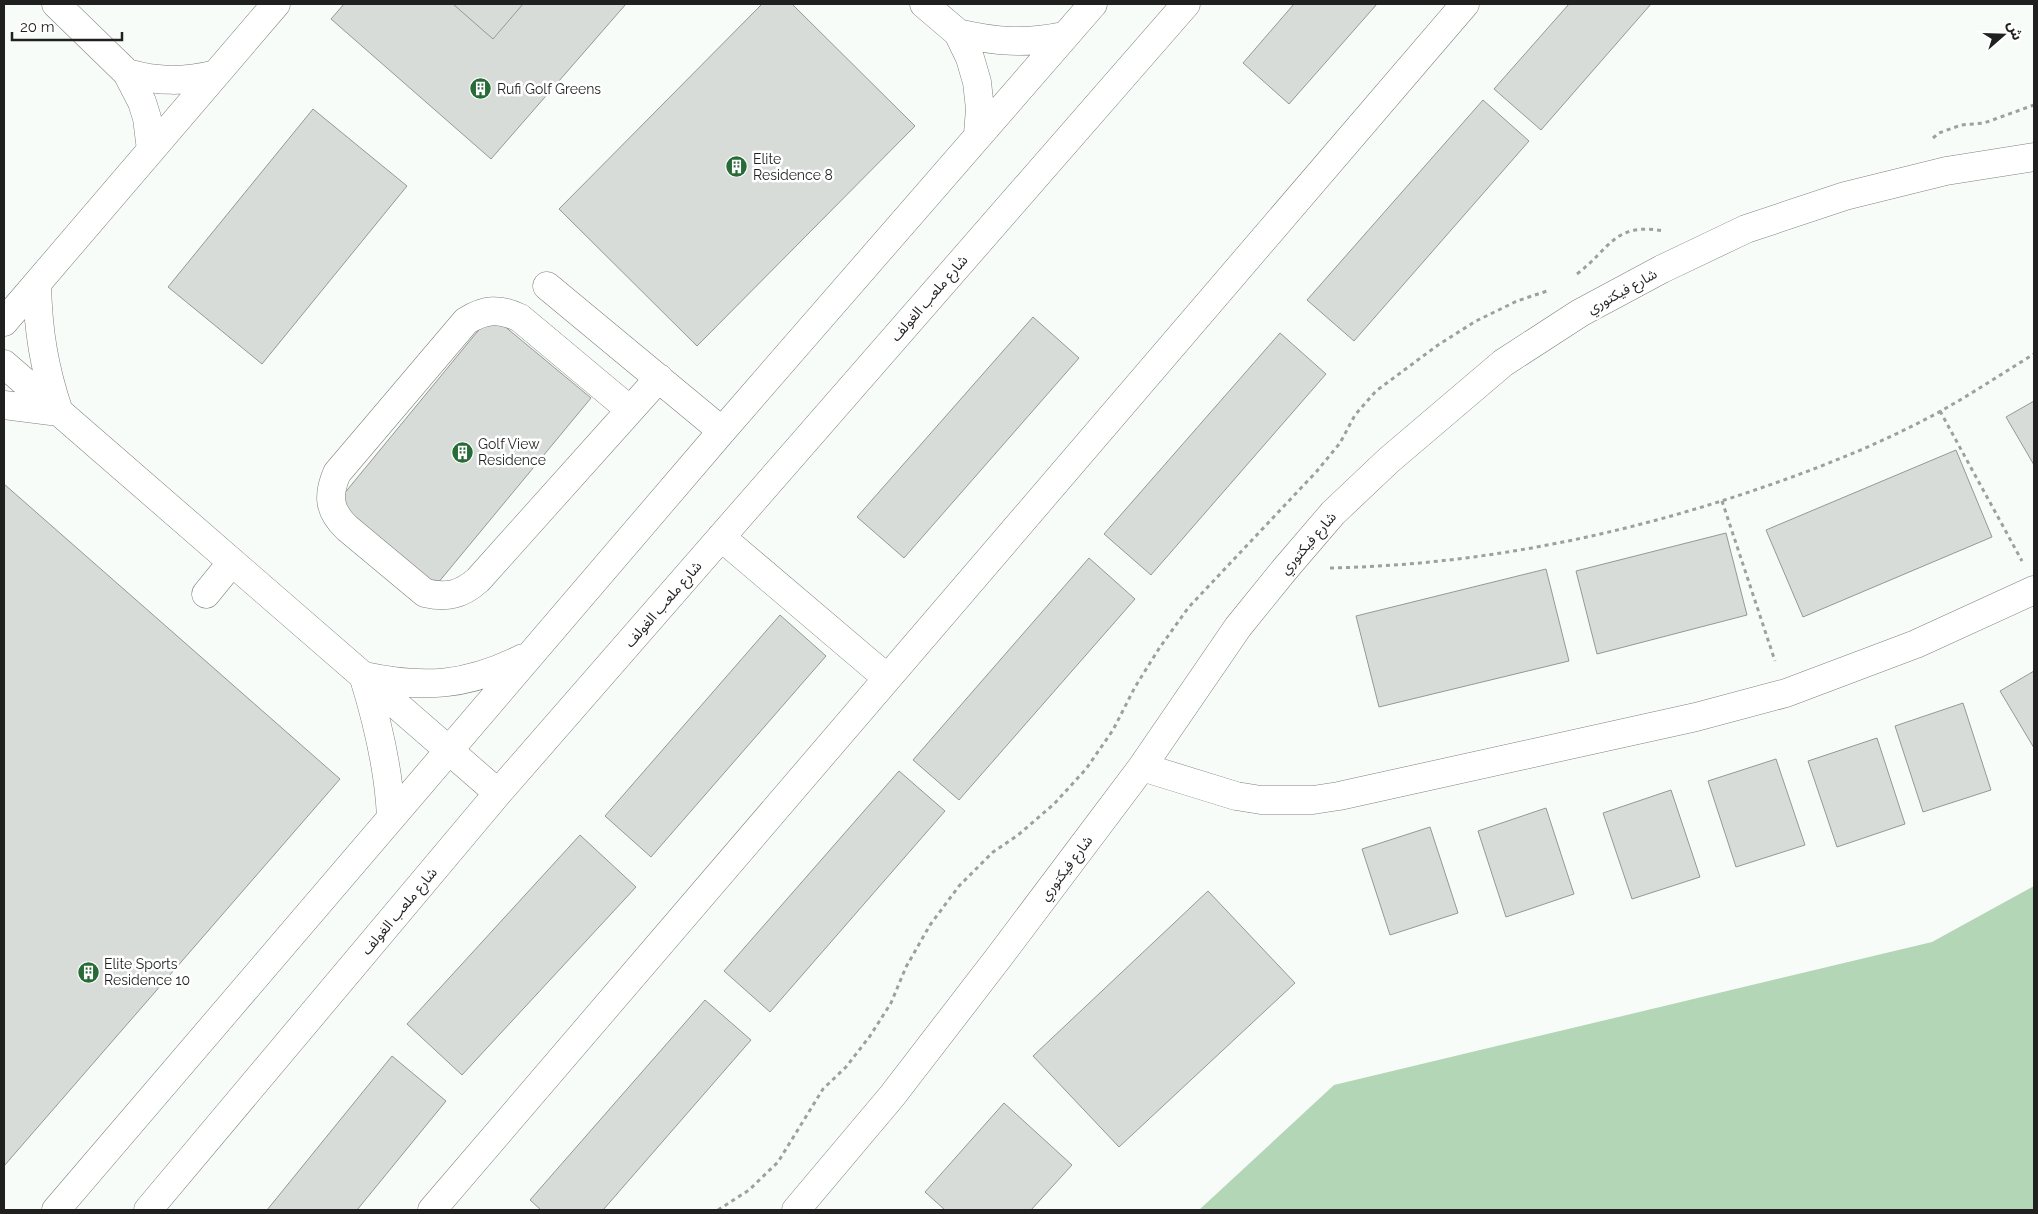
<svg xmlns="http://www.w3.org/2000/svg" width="2038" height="1214" viewBox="0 0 2038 1214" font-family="Raleway,'Noto Sans Arabic',sans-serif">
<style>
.green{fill:#b2d6b6}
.building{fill:#d8dcd9;stroke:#959895}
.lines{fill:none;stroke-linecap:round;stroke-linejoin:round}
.minor-casing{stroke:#7e817e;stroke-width:29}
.path{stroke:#9da09d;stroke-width:3;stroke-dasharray:4 4;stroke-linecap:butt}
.minor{stroke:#fff;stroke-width:28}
.labels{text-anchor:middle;stroke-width:5;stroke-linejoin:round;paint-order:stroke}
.poi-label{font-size:14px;fill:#1f201f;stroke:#fff;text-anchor:start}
.street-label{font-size:14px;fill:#1f201f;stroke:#fff}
</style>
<rect width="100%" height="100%" fill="#f8fcf8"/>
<path class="green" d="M2034,886V1210H1199L1334,1085L1932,942Z"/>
<path class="building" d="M344,4H626L491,159L331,19Z
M453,4H523L493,39Z
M762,4H792L915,126L697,346L559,209Z
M1294,4H1377L1289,104L1243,63Z
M1569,4H1651L1541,130L1494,89Z
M1483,100L1529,141L1354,341L1307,300Z
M313,109L407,186L262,364L168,287Z
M491,315L591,398L433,589L334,506Z
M1033,317L1079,358L904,558L857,517Z
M1280,333L1326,374L1151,575L1104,534Z
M2034,401V465L2006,417Z
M1956,450L1992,537L1803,617L1766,530Z
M4,484L340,779L4,1166Z
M1726,533L1747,615L1597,654L1576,571Z
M1089,558L1135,599L959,800L913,760Z
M1546,569L1569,661L1379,707L1356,616Z
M780,615L826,656L651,857L605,816Z
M2034,671V748L2000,691Z
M1963,703L1991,790L1923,812L1895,726Z
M1877,738L1905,824L1837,847L1808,761Z
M1776,759L1805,845L1736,867L1708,781Z
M899,771L945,811L770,1012L724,971Z
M1671,790L1700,877L1632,899L1603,813Z
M1546,808L1574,894L1506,917L1478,831Z
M1430,827L1458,913L1390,935L1362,849Z
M580,835L636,887L462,1075L407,1024Z
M1208,891L1295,983L1119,1147L1033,1056Z
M705,1000L751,1040L603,1210H541L530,1200Z
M392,1056L446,1101L357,1210H267Z
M1004,1103L1072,1165L1031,1210H945L925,1192Z"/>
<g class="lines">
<defs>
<path id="minor" d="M56,4L127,73L142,102L147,118L151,150
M924,4L958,33L970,58L977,82L980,109L978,134
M958,33C996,42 1026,44 1064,36
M127,73C158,82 185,82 216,74
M547,286L722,431
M4,322L276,4
M4,364L498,793
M4,405L59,412C44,368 38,330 37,284
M630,410L520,318C499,308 485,309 466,321L337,473C327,496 329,511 347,528L425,593C447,598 461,595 478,580L659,378
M721,537L887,678
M206,594L232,562
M363,675C378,723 389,769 391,818
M364,676C424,689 467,686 523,658
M1142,767L1236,796L1261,800H1313L1339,796L1696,717L1786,693L1916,644L2034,590
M56,1210L722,431L1093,4
M148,1210L498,793L1186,4
M432,1210L1465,4
M796,1210L892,1096L999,957L1142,767L1238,627L1285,569L1333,513L1389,460L1503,363L1580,313L1662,269L1746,229L1845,196L1946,171L2034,157"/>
</defs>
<use href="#minor" class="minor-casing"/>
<path class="path" d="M1933,138L1939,133L1961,125L1984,123L2034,105
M1577,274C1611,248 1614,222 1664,231
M1940,411L2022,561
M1722,501L1775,661
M1330,568C1473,565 1611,538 1746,493C1812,471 1879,445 1941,411C1973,393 2003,373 2034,354
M718,1210L749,1190L778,1162L823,1089L846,1067L870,1036L891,1003L906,967L930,925L959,886L993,852L1018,835L1054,804L1086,769L1113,730L1135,687L1160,647L1188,608L1317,471L1340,443L1355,415L1376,391L1438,345L1476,321L1517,301L1550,290"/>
<use href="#minor" class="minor"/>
</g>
<defs>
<symbol id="building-disc" viewBox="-11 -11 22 22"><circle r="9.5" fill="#276b36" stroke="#fff"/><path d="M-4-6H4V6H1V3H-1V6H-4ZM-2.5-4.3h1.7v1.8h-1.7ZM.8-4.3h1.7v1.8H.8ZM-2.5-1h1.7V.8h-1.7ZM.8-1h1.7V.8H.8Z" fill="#fff"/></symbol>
</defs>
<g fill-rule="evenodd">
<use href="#building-disc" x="468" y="76" width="25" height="25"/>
<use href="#building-disc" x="724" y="154" width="25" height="25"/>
<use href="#building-disc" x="450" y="440" width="25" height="25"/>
<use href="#building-disc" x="76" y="960" width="25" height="25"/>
</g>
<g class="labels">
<g class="poi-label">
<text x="497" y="94">Rufi Golf Greens</text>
<text x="753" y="164">Elite<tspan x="753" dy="16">Residence 8</tspan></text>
<text x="478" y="449">Golf View<tspan x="478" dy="16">Residence</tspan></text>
<text x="104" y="969">Elite Sports<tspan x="104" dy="16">Residence 10</tspan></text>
</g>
<g class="street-label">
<text transform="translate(1622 291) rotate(-29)" y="5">شارع فيكتوري</text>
<text transform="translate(929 298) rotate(-49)" y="5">شارع ملعب الغولف</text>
<text transform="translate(1308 543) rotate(-49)" y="5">شارع فيكتوري</text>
<text transform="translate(663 604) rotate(-49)" y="5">شارع ملعب الغولف</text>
<text transform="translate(1066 868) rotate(-53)" y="5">شارع فيكتوري</text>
<text transform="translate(399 911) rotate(-50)" y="5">شارع ملعب الغولف</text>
</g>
</g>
<rect width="2038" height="1214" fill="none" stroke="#1f201f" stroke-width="10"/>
<g transform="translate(2003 35) rotate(70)" stroke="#ffffff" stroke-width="4" paint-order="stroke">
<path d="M0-4L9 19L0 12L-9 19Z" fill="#1f201f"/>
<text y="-8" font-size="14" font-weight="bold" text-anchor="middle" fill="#1f201f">ش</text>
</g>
<path d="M12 32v8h110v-8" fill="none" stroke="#1f201f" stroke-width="2.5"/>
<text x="20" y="32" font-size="15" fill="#1f201f" stroke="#ffffff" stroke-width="4" paint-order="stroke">20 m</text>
</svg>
